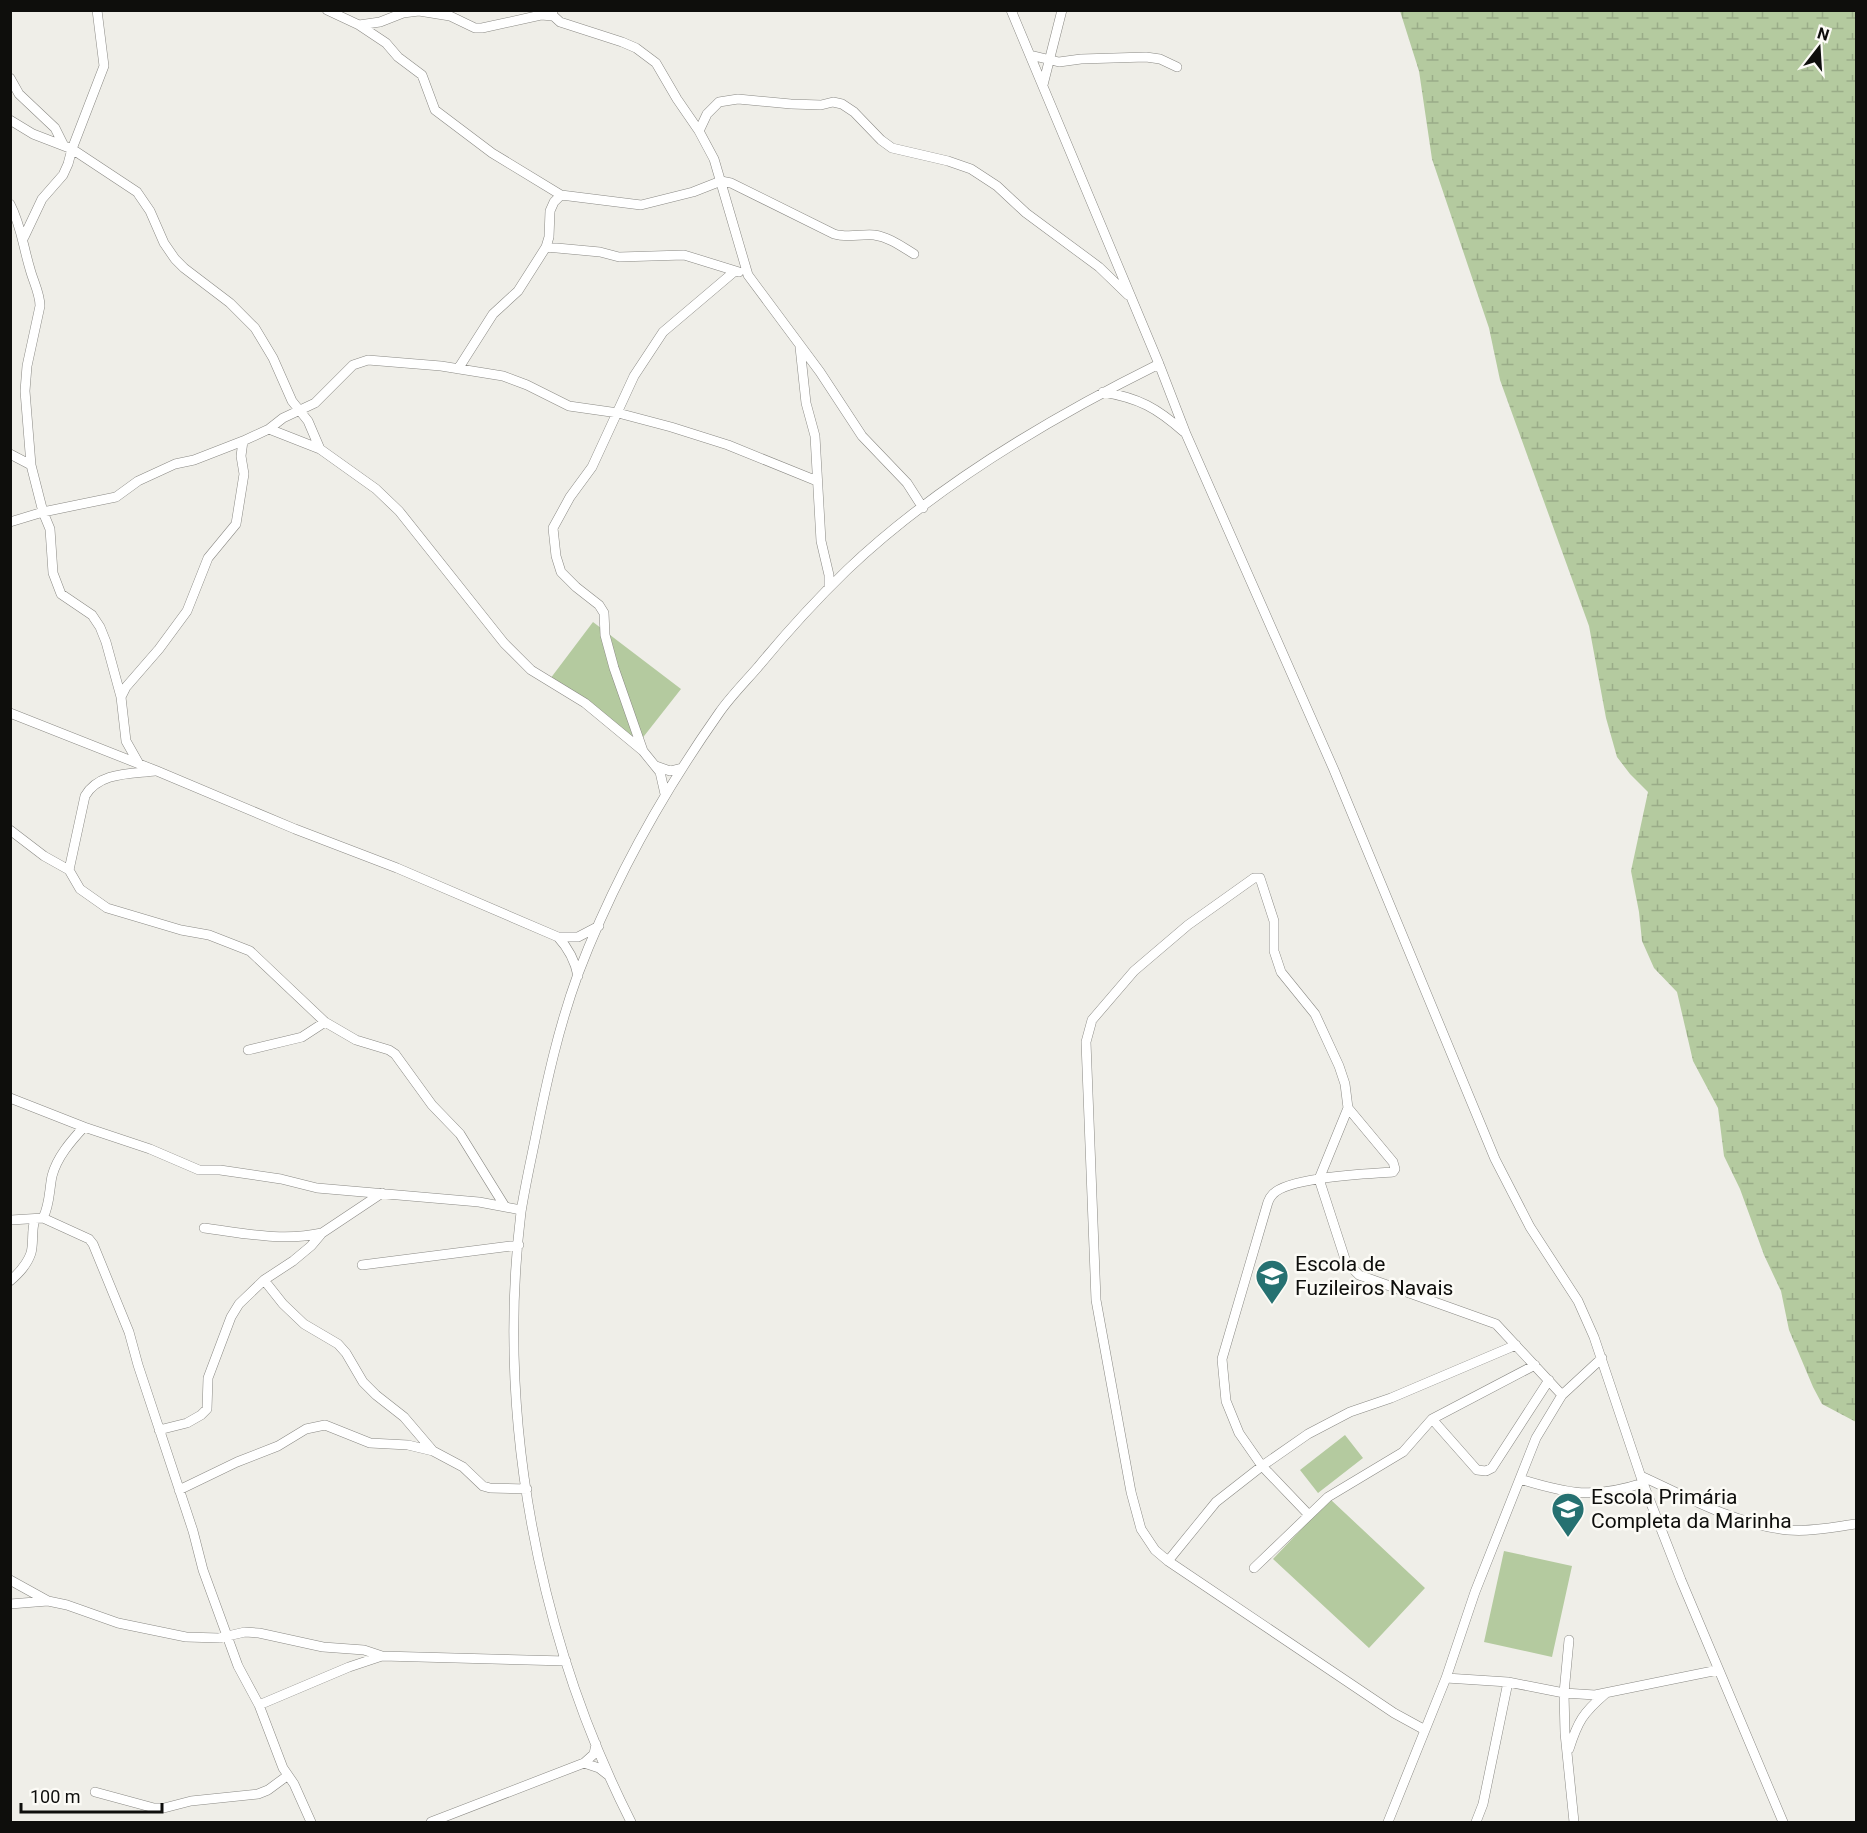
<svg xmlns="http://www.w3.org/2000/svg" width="1867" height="1833" viewBox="0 0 1867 1833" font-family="Roboto,sans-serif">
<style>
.wetland{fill:url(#wetland-marsh)}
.green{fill:#b4ca9f}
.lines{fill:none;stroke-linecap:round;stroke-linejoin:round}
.minor-casing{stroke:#8a8984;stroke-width:10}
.minor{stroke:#fff;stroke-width:9}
.labels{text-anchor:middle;stroke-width:5;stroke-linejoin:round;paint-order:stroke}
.poi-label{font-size:21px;fill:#0e0e0c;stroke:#fcfbf6;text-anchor:start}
</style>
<defs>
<pattern id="wetland-marsh" width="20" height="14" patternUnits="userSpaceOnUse" patternTransform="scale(1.5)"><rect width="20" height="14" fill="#b4ca9f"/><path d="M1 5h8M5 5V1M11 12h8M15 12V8" fill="none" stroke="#9aac88"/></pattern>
</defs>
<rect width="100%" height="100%" fill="#efeee8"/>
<path class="wetland" d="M1400,11H1856V1422L1822,1404L1813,1387L1789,1330L1781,1291L1764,1255L1740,1189L1724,1156L1718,1108L1693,1061L1677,992L1654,968L1642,941L1639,912L1631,871L1648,792L1630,774L1617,757L1606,718L1589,626L1500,380L1489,328L1432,159L1419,71Z"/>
<path class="green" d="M593,622L681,689L637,745L550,679Z
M1345,1435L1363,1458L1318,1493L1300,1470Z
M1330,1499L1425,1588L1369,1648L1273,1559Z
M1504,1551L1572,1566L1552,1657L1484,1642Z"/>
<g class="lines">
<defs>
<path id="minor" d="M327,10L359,25L380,22L403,13L419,11L450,16L475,28H482L541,15L553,16V14
M547,10L560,22L622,42L636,48L656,63L677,99L699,131L714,159L748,275L820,372L862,436L907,483L923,508
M1011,10L1159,364L1186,434L1334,770L1495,1159L1530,1227L1578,1301L1594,1337L1643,1483L1681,1580L1783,1822
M359,25L386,43L398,57L422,75L435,110L492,153L561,195L641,205L693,192L721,181L731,183L834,234C847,238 860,234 874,235C889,237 901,246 914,254
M1030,55L1059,62L1081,59L1146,57L1160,59L1177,67
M10,78L19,94L55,128L63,144
M1043,85L1062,10
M10,120L33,134L72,149L137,192L150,211L164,243L175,259L184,268L230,303L255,328L273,358L292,401L308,421L320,449
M699,131L707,114L719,102L738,99L791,104L821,105L833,102L842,104L854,112L881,140L892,148L948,161L971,169L997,186L1026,213L1099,267L1128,295
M10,204C21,225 23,246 30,269C33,281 40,293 40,306L27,366L25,391L31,465
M24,237L42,199L63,175L68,164L72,149L104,66L97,10
M546,247L600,252L619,257L684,255L739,272
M800,347L806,403L815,436L821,541L829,575V587
M458,369L493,314L518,291L546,247L549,237L550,211L554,202L561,195
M1103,392C1139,398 1157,408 1184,432
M269,429L320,449L376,489L399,511L504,643L531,670L585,703L643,751L660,772L665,794
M10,454L31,465L43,512L50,529L53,573L61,594L92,615L100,627L106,642L121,697L126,741L139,764
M10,522L43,512L116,497L138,481L175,464L194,460L243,441L269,429L283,418L315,403L353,365L368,360L441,366L503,376L527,385L569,406L618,413L671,427L728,445L817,481
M121,697L126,687L159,649L187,611L208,558L236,524L244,474L241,456L243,441
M10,713L157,771L295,829L397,868L558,937C569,949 575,960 578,976
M643,751L614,668L605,635L604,613L599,605L576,587L561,572L556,556L553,528L570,497L592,467L634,376L663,332L735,271
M656,766L670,771L682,768
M10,830L44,856L69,870L80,889L107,908L181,930L209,935L250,951L325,1022L356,1040L389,1050L395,1054L432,1105L460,1134L504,1205
M69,870L85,796C99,772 130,774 155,771
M558,937H578L599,926
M248,1050L302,1037L325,1022
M10,1098L84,1127L150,1149L199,1170H220L281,1179L317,1188L479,1202L521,1210
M43,1218C50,1204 49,1191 52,1176C57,1157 71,1141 84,1127
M11,1220L43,1218L89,1239L93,1244L129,1332L138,1365L193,1531L203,1570L238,1666L259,1705L283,1768L294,1784L311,1822
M204,1228C243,1233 282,1242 322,1233
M362,1265L519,1245
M264,1280L283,1304L304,1324L338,1344L346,1353L363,1382L376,1395L404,1417L433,1451
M10,1281C19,1273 27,1265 31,1253C34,1242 31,1231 35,1219
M1432,1419L1477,1470L1486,1471L1492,1468L1549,1380
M159,1430L187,1423L201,1415L207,1409L208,1378L231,1317L239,1304L264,1280L293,1261L311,1246L322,1233L382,1193
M1641,1476C1687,1497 1737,1525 1788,1530C1810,1532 1834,1527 1856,1524
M1520,1479C1568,1494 1594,1499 1643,1483
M179,1490L237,1462L278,1446L306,1429L325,1425L370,1443L408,1445L433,1451L463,1467L483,1486L490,1488L527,1489
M1308,1514L1262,1466L1239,1433L1226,1401L1222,1359L1268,1202C1269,1199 1271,1196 1273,1194C1289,1177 1368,1174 1393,1172L1395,1169L1393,1162L1348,1108
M1168,1561L1216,1502L1262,1466L1308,1434L1350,1412L1391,1398L1516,1345
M1254,1568L1328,1497L1403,1452L1432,1419L1535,1365
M10,1580L48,1601L67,1605L118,1623L186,1637L219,1638L245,1632L259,1633L323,1647L364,1650L382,1656L566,1661
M10,1604L48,1601
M1569,1640L1564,1693L1565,1733L1574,1822
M1446,1678L1508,1682L1564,1693L1595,1695L1718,1670
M259,1705L349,1667L382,1656
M1425,1730L1394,1713L1168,1561L1155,1550L1141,1529L1131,1492L1096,1300L1086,1042L1092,1020L1134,971L1188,925L1254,878H1260L1274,921V951L1281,972L1315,1014L1339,1066L1345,1084L1348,1108L1319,1179L1346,1262L1359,1275L1496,1324L1562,1395
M1569,1749C1578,1721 1583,1713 1605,1694
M584,1763L599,1768L608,1775
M95,1792L154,1808H164L191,1801L258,1794L268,1790L287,1776
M431,1822L584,1763L594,1754L596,1744
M631,1822C538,1638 496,1417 521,1212C525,1186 531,1160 536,1135C547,1080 559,1026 578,974C613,882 662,794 719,713C730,697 745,682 758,667C786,633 815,601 847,570C935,486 1050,418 1159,364
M1388,1822L1446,1678L1475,1592L1536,1438L1562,1395L1602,1358
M1476,1822L1483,1804L1508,1682"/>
</defs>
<use href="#minor" class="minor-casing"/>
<use href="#minor" class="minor"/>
</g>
<defs>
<symbol id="school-pin" viewBox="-11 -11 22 30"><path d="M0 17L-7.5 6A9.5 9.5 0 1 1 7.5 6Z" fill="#267171" stroke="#fcfbf6"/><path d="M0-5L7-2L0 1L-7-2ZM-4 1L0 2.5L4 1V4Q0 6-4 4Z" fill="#fff"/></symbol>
</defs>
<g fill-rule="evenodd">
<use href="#school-pin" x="1253" y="1257" width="38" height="52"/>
<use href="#school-pin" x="1549" y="1490" width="38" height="52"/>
</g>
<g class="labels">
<g class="poi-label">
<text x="1295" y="1271">Escola de<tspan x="1295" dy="24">Fuzileiros Navais</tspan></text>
<text x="1591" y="1504">Escola Primária<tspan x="1591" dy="24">Completa da Marinha</tspan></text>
</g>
</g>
<rect width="1867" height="1833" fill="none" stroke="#0e0e0c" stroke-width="24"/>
<g transform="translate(1819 48) rotate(17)" stroke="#fcfbf6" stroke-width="4.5" paint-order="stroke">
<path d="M0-4.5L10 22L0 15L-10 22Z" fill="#0e0e0c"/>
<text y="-9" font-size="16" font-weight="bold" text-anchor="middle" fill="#0e0e0c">N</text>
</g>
<path d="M21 1803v9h141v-9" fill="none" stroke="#0e0e0c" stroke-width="3"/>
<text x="30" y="1803" font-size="18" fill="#0e0e0c" stroke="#fcfbf6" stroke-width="4.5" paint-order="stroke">100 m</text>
</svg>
